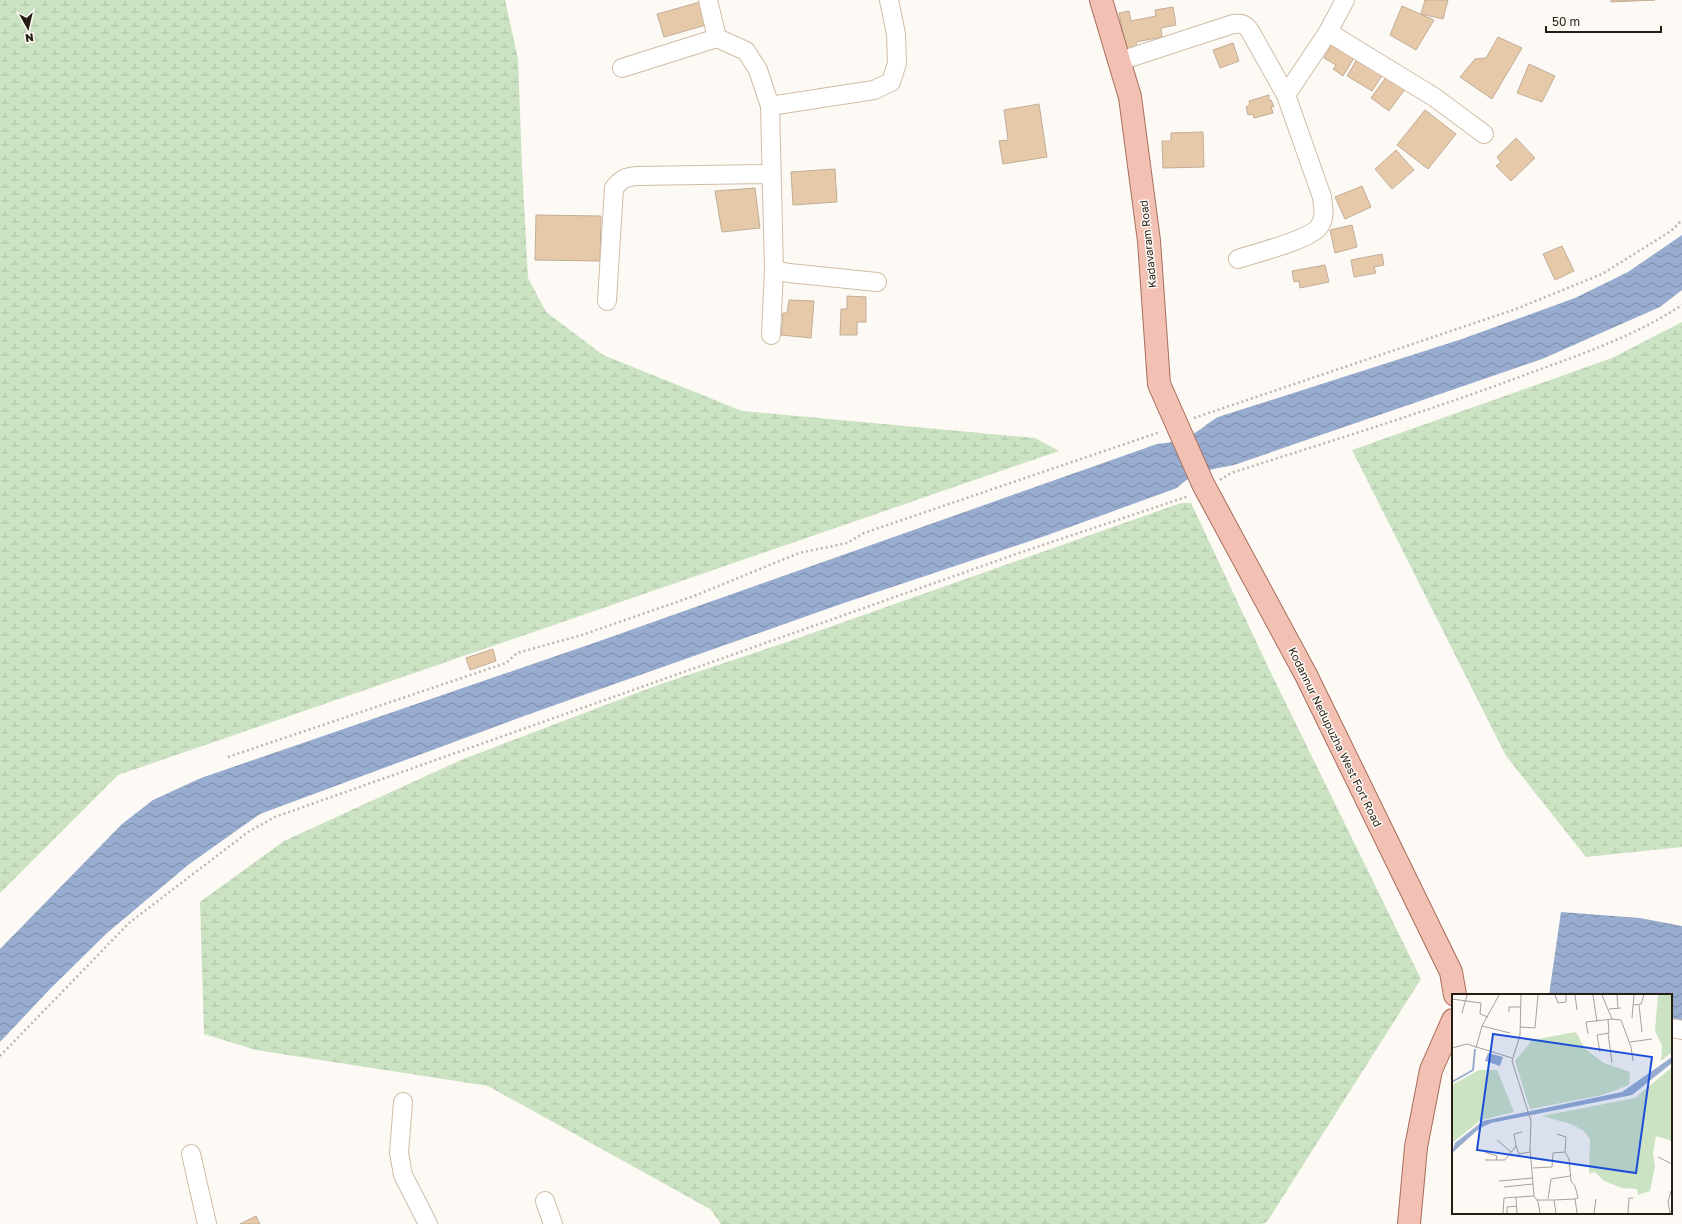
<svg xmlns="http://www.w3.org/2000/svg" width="1682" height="1224" viewBox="0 0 1682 1224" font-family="'Golos Text',sans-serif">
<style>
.wetland{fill:url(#wetland-marsh)}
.water{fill:url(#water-waves)}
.building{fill:#e6c9a8;stroke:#c1ae98}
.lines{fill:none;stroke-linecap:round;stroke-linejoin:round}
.minor-casing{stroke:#d1bda7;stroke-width:20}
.major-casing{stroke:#a66d5b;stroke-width:24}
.path{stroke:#bbb6b0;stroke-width:2.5;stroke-dasharray:2 3;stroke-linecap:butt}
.minor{stroke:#fff;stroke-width:18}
.major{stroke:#f3c1b3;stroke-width:22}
.labels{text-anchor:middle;stroke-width:3;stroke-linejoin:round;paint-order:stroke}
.street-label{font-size:11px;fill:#251e15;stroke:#fdf9f4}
.inset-river{fill:none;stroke:#98accf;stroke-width:2}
.inset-road{fill:none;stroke:#a7a19b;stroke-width:1}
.view{fill:#1d4ed8;fill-opacity:0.15;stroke:#1d4ed8;stroke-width:2}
.inset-edge{fill:none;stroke:#251e15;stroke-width:2}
</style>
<defs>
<pattern id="wetland-marsh" width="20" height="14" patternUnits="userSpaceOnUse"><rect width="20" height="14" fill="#cce3c3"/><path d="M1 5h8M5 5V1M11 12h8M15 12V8" fill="none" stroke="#afc2a7"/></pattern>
<pattern id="water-waves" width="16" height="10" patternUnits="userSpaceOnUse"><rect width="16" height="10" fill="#98accf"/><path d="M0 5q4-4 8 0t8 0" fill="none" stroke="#7c8ba7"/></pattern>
</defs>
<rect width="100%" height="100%" fill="#fdf9f4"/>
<path class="wetland" d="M0,0H505L518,59L522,166L528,278L546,312L603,355L742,411L1035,438L1059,451L118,775L0,893Z
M1682,322V847L1586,857L1506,756L1352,450L1612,358Z
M1181,503H1191L1270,671L1421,979L1267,1222L1261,1224H721L710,1209L488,1086L256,1050L204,1034L200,902L284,841L461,760L658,685L787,642Z"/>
<path class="water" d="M1682,235V290L1660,307L1542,359L1234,465C1208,470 1197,470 1177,488L1045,536L841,604L524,716L260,814L188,865L107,933L50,989L0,1042V949L122,824L153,800L201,778L591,644L1157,444C1169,443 1181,441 1191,435C1201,430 1209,422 1218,417L1462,339L1575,298L1628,272Z
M1561,912L1640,918L1682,926V1023L1671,1022V995H1549Z"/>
<path class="building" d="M1425,0H1448L1443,19L1421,14Z
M1611,0H1655L1611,2Z
M700,2L706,25L664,37L657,14Z
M1402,6L1434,20L1416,50L1390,35Z
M1173,7L1176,25L1161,28L1162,37L1136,42L1137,47L1126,49L1119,13L1129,11L1131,21L1156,16L1155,10Z
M1498,37L1522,48L1492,99L1460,77L1475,59L1486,58Z
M1335,39L1357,53L1343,76L1333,69L1336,65L1324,58Z
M1233,43L1239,61L1220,68L1213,50Z
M1360,54L1385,71L1372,91L1347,76Z
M1529,64L1555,76L1542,102L1517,93Z
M1389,73L1408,85L1389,111L1371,98Z
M1269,95V101L1271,100L1274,107L1271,106L1273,113L1254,118L1253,114L1248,115L1246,107L1250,105L1249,101Z
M1039,104L1047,157L1003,164L999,141L1008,140L1004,110Z
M1425,110L1456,134L1428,169L1397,145Z
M1203,132L1204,167L1163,168L1162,141H1171V133Z
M1516,138L1535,158L1511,181L1496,166L1501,162L1497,157Z
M1396,150L1414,170L1392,189L1375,169Z
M835,169L837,202L793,205L791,172Z
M1362,186L1371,207L1345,219L1335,197Z
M755,188L760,228L722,232L715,191Z
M536,215L601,216L600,261L535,260Z
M1352,225L1357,247L1335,253L1330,230Z
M1562,246L1574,271L1555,280L1543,254Z
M1382,254L1384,265L1374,267L1376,273L1354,277L1351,260Z
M1325,265L1329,282L1300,288L1299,281L1294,282L1292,271Z
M847,296L866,297V322H857V335H840L841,309H847Z
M789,300L814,301L811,338L781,335L783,313H787Z
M493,649L496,661L470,670L466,658Z
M256,1216L260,1224H240Z"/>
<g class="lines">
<defs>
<path id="minor" d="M708,0L717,38L746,51L758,70L770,106L774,270L789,273L877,282
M1328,32L1434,97L1484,134
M1120,61L1233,24C1242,23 1245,24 1250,31L1286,95
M622,68L717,38
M770,106L874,90L891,82L897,63L896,34L889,0
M1238,259C1256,253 1309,240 1319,227C1326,217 1323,207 1322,197L1286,95L1328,32L1345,0
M607,301L614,188C621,179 626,177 637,176L771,174
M771,335L774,270
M1671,1028L1682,1030
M403,1102L399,1153L403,1175L428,1224
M191,1154L207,1224
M545,1201L553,1224"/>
<path id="major" d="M1101,0L1130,97L1149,241L1159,384L1203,484L1306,675L1451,972L1455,995
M1409,1224L1416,1147L1431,1070L1453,1020"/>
</defs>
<use href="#minor" class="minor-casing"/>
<use href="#major" class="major-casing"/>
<path class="path" d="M1194,418L1516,309L1602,274L1671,231L1682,220
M1220,480L1231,473C1331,441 1432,410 1530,373C1582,354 1635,336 1682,305
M228,757L506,663L517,653L582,635L694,596L799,553L847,543L864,533L1160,432
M0,1056L129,923L248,832L275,817L1019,553L1189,496"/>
<use href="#minor" class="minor"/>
<use href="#major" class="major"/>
</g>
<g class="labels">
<g class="street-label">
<text transform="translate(1148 244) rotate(-96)" y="4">Kadavaram Road</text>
<text transform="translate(1335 737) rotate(64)" y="4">Kodannur Nedupuzha West Fort Road</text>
</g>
</g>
<g transform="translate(1452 994)">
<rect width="220" height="220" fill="#fdf9f4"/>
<path d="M206,1H220V58L209,67L210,52L203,37ZM124,38L133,55L152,69L178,78L177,91L150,101L78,115L63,67L80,46ZM220,73V147L204,142L201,159L203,172L198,197L186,201L185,195L170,194L152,187L143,178L137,180L138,145L132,137L119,130L90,122L183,104ZM27,76H45L62,118L29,126L0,149V91Z" fill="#cce3c3"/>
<path d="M36,59L51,63L48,72L33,67ZM220,63V69L180,101L39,129L28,134L0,159L3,149L31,127L170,98Z" fill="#98accf"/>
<path class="inset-river" d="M0,88L21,76L23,55"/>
<path class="inset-road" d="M69,1L68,41L60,67L79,127L78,154L82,202L86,208L88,219M103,1L106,9L114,8V1M123,1L125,16M141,1L145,28M165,1L166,14M0,5L29,9L28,20L36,23M181,11L189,10L192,1M187,11L190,38M157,15L169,14M57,18V13H69M10,19L15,1M180,24L182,1M160,25L169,26L179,53L181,67M30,32L58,39M68,33L83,34L86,1M156,39L160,69M136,40L134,28L160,25L150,1M178,48L200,45M0,54L15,50L60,64M24,54L30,32L47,1M148,58L145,41L157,39L156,26M105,140L114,143L113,158L117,165L119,187L123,192L126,204L123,205M45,146L59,158M64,152L67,160L78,158M33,158L45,162L44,167M206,163L220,170M33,166H53L64,152L62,140L70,138M81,174L100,173L101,159L113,158M47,187L81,184M52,193L81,190M64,203L65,219M96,205L99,185L118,182M85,206H102L104,219M102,206L123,205L125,219M51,219L52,204L82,202M55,219V213L65,212M142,219L144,205M176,219L177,204H181M218,219L216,208L219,197"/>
<path class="view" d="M41,40L200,63L184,179L25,156Z"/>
<rect width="220" height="220" class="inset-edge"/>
</g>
<g transform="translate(28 28) rotate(172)" stroke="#fdf9f4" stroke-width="3" paint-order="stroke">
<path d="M0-3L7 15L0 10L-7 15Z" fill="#251e15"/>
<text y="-6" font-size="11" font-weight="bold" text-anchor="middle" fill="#251e15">N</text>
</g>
<path d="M1546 26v6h115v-6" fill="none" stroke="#251e15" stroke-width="2"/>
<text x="1552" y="26" font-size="12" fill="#251e15" stroke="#fdf9f4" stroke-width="3" paint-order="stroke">50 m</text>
</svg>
